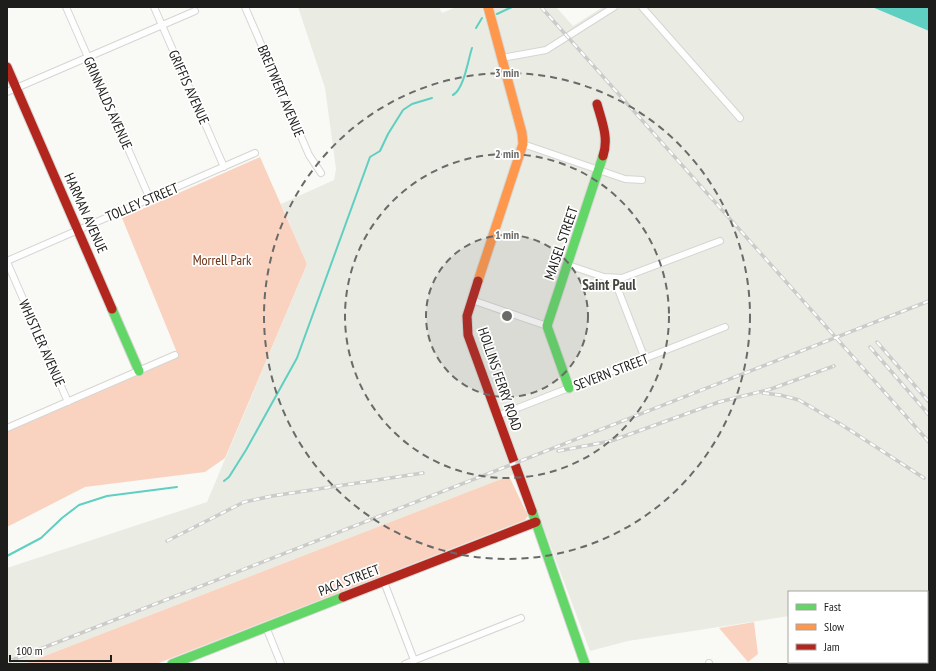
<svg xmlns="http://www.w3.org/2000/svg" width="936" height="671" viewBox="0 0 936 671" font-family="'PT Sans Narrow',sans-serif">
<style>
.built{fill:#eaebe3}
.green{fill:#fad3c0}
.water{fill:#5fcfc1}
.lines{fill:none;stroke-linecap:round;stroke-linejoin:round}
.stream{stroke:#5fcfc1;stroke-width:2}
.street-casing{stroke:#d5d6d3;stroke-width:8}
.fast-casing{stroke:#d5d6d3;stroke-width:11}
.slow-casing{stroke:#d5d6d3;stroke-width:11}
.jam-casing{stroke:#d5d6d3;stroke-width:11}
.street{stroke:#fefefe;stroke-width:6}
.fast{stroke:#63d668;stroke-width:9}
.slow{stroke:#ff974d;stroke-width:9}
.jam{stroke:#b3261e;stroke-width:9}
.rail-casing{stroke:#cbcbca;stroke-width:3.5}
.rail{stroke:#fff;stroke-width:2;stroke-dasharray:6;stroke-linecap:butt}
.ring{fill:none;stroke:#6a6a68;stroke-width:2;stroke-dasharray:7 5}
.labels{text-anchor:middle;stroke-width:3.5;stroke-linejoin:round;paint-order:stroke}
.street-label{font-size:14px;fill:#1d1d1b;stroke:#fff}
.park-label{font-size:14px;fill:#6d3216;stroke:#fff}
.neighbourhood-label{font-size:15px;font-weight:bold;fill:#454540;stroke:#fff}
.centre{fill:#6a6a68;stroke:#fff;stroke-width:2}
.ring-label{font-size:12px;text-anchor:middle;font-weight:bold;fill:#6a6a68;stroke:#fff;stroke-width:3.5;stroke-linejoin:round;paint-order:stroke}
</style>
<rect width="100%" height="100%" fill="#f9faf6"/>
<path class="built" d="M298,7H439L442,13L456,7H482L492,43L502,41L493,7H556L573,26L603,7H872L929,31V592H789V616L628,641L590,651L523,473L509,476L24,664H7V568L207,502L307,264L281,204L334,180L336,169L325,88Z"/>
<path class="green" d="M260,157L307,264L225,458L205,472L85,487L7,527V430L178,355L122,218Z
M509,476L528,516L525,520L156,664H24Z
M754,622L758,654L748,662L719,628Z"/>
<path class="water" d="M872,7L929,8V31Z"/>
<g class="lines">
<path class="stream" d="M497,14L512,7
M476,28L482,18
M453,95C464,89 468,60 472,48
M224,481L229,477L246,450L297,358L370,157L380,151L388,134L403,110L412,104L432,98
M7,556L41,538L62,518L79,505L107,496L177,487"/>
<defs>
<path id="street" d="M66,7L150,199
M154,7L224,167
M245,7L309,155L321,173
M642,7L740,118
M502,58L546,50L614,7
M7,92L195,11
M523,144L625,179L642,180
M7,261L255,153
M7,262L68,402
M568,265L604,277L622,278L720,241
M614,279L645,359
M472,300L547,326
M497,416L725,327
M7,428L175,355
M384,582L414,660
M266,627L281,664
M833,662L834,664
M405,664L521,618
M709,664V663"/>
<path id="fast" d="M112,309L139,371
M569,388L547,326L603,156
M532,511L585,664
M172,664L343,597"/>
<path id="slow" d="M478,281L523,144L522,133L488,7"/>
<path id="jam" d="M7,67L112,309
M597,104C602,122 609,138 603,156
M478,281L467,316L468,335L532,511
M343,597L536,522"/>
</defs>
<use href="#street" class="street-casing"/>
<use href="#fast" class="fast-casing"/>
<use href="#slow" class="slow-casing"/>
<use href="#jam" class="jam-casing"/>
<use href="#street" class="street"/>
<use href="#fast" class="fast"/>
<use href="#slow" class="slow"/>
<use href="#jam" class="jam"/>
<defs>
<path id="rail" d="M541,7L929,442
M877,342L929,402
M870,347L929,415
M763,393L780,395L799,400L842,425L924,478
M558,451L611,441L719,402L771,389L834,366
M167,541L244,502L272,496L423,473
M7,662L929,301"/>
</defs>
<use href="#rail" class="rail-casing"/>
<use href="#rail" class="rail"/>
</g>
<circle cx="507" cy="316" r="81" fill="#6a6a68" fill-opacity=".12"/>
<g class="ring">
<circle cx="507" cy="316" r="81"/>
<circle cx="507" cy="316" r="162"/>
<circle cx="507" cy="316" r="243"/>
</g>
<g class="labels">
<g class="street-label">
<text transform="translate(189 87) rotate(66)" y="5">GRIFFIS AVENUE</text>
<text transform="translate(281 91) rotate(67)" y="5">BREITWERT AVENUE</text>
<text transform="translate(108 103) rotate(66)" y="5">GRINNALDS AVENUE</text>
<text transform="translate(142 202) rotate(-23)" y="5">TOLLEY STREET</text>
<text transform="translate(86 213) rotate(66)" y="5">HARMAN AVENUE</text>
<text transform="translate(561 243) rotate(-71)" y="5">MAISEL STREET</text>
<text transform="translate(42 343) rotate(66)" y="5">WHISTLER AVENUE</text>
<text transform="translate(611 372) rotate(-21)" y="5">SEVERN STREET</text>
<text transform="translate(500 379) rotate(71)" y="5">HOLLINS FERRY ROAD</text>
<text transform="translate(349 580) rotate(-21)" y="5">PACA STREET</text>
</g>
<g class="park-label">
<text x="222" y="265">Morrell Park</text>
</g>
<g class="neighbourhood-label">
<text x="609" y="290">Saint Paul</text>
</g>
</g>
<circle cx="507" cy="316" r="6" class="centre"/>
<g class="ring-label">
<text x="507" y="77">3 min</text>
<text x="507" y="158">2 min</text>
<text x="507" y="239">1 min</text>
</g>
<rect width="936" height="671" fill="none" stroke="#1d1d1b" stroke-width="16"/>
<rect x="788" y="591" width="140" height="72" fill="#ffffff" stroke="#a5a5a4"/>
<rect x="796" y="604" width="20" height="6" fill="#63d668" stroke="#a5a5a4"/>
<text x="824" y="611" font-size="12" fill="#1d1d1b">Fast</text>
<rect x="796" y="624" width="20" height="6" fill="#ff974d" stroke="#a5a5a4"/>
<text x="824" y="631" font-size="12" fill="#1d1d1b">Slow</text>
<rect x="796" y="644" width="20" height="6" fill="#b3261e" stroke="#a5a5a4"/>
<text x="824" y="651" font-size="12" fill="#1d1d1b">Jam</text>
<path d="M10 655v6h101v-6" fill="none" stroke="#1d1d1b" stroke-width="2"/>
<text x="16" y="655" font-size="12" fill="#1d1d1b" stroke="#ffffff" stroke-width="3" paint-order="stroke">100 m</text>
</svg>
